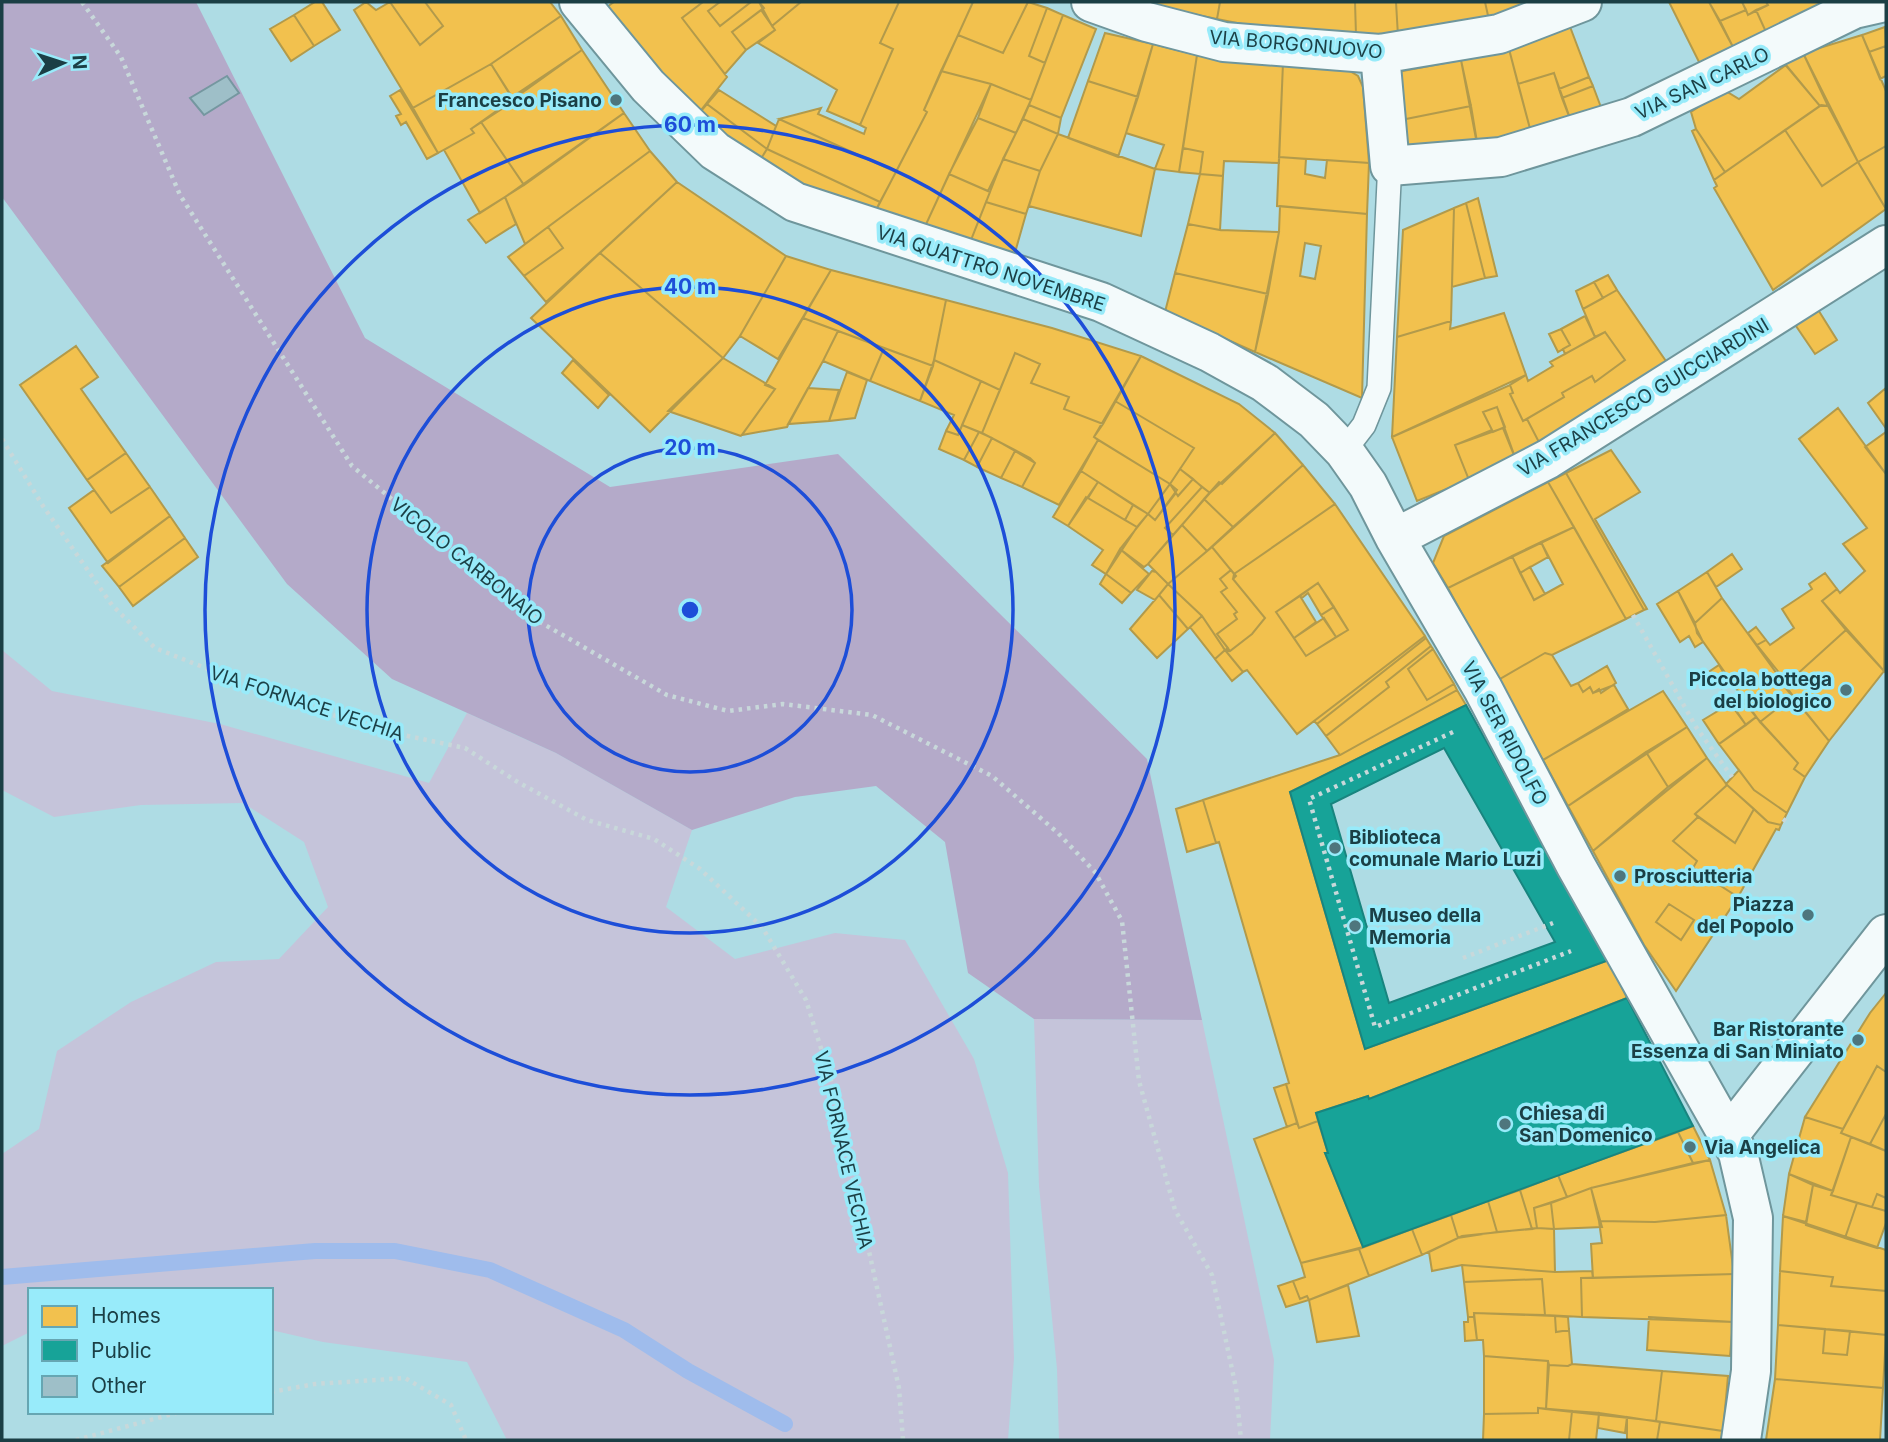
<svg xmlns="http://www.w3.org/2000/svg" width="1888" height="1442" viewBox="0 0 1888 1442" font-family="Inter,sans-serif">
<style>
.green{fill:#c5c4da}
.forest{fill:#b4aac9}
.homes{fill:#f2c14e;stroke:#b29a4b;stroke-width:2;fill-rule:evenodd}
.public{fill:#17a398;stroke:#18857f;stroke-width:2;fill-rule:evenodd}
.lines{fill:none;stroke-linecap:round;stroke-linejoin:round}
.stream{stroke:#9fbcec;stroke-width:16}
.building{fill:#9ebfc8;stroke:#7597a0;stroke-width:2}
.lane-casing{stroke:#6f969c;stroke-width:26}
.street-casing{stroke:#6f969c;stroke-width:42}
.secondary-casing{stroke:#6f969c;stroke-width:42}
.path{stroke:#c8d8da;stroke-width:4.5;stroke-dasharray:3.5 5;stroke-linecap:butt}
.lane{stroke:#f3fafb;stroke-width:23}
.street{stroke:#f3fafb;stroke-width:38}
.secondary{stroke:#f3fafb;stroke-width:38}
.ring{fill:none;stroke:#1d4ed8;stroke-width:3.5}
.poi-dot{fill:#4e767d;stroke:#98ebfa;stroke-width:2.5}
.labels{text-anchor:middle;stroke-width:7;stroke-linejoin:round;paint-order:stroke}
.street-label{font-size:19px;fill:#1b3f45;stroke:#98ebfa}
.poi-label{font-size:19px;font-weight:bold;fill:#1b3f45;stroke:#98ebfa;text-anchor:start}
.centre{fill:#1d4ed8;stroke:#98ebfa;stroke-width:3.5}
.ring-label{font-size:21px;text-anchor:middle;font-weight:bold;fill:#1d4ed8;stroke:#98ebfa;stroke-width:7;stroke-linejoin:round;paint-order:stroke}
</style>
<rect width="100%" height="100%" fill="#aedce4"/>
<path class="green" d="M2,650L52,691L220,724L429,783L467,713L556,753L692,830L666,907L735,959L835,933L905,940L974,1059L1008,1173L1014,1358L1008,1440H507L467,1362L323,1342L271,1330V1290H30V1332L2,1346V1154L39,1129L57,1051L131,1002L216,962L279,959L328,907L304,842L243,803L141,805L54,817L2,790Z
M1034,1019L1202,1020L1274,1360L1270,1440H1059L1057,1369L1039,1186Z"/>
<path class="forest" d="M2,2H196L365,338L610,487L838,454L1147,759L1202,1020L1034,1019L968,973L945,842L876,786L795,797L692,830L556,753L392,679L287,584L2,197Z"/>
<path class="homes" d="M315,2H322L340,30L314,46L294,15Z
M366,2L376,10L390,2L420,45L443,26L425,2H550L561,16L491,64L413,108L354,10Z
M390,2H425L443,26L420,45Z
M614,2H703L682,18L727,77L694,119L607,7Z
M703,2H720L708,11L720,26L751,2H759L764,8L732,32L746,50L725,74L682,18Z
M720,2H751L720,26L708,11Z
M759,2H801L772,26Z
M801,2H899L880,43L893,49L860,125L827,111L837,90L758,43L775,30L772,26Z
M899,2H973L924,110L927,112L896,172L779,119L821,108L818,114L864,134L866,128L860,125L893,49L880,43Z
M973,2H1028L1003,53L958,35Z
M1028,2L1047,8L1029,56L1045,63L1031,100L991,84L941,71L958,35L1003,53Z
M1134,2H1220L1217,19Z
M1220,2H1355L1356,35L1247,25L1217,19Z
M1355,2H1396L1398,36L1356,35Z
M1396,2H1485L1489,20L1398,36Z
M1485,2H1524L1526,9L1489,20Z
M1669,2H1709L1734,49L1701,66Z
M1709,2H1742L1746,10L1720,21Z
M1742,2H1766L1768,5L1748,15Z
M1766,2H1835L1766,32L1756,10L1768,5Z
M1047,8L1063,15L1045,63L1029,56Z
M761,10L775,30L746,50L732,32Z
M1746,10L1748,15L1756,10L1766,32L1734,49L1720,21Z
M294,15L314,46L291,61L270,29Z
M1063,15L1096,29L1061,118L1029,105Z
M561,16L582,50L512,97L491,64Z
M1569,24L1589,77L1559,89L1554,73L1518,84L1509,49Z
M1885,27L1886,46L1869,52L1862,35Z
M1105,33L1153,44L1138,97L1088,81Z
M1862,35L1886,91V146L1858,162L1803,53Z
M1153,44L1197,55L1179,172L1155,169L1164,145L1126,133Z
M1886,46V76L1880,79L1869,52Z
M1509,49L1533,140L1480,160L1461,60Z
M582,50L624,113L524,185L481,122Z
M1803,53L1828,106H1820L1783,62Z
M1197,55L1283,63L1279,163L1224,161L1223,176L1200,174L1203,152L1183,148Z
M1461,60L1471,106L1396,121L1392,73Z
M1283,63L1348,70L1358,76L1363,87L1369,163L1279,157Z
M491,64L514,101L471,129L474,133L438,153L413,108Z
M1786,65L1820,106L1725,172L1696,129L1691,112L1724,90L1739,99Z
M941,71L991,84L922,233L872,218L927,112L924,110Z
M1554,73L1572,124L1533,140L1518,84Z
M1589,77L1593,86L1562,98L1559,89Z
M1088,81L1138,97L1118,157L1068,138Z
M991,84L1031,100L1016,133L978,118Z
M1593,86L1602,110L1572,124L1562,98Z
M400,90L438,153L427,159L406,122L401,125L396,116L401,114L390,96Z
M719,90L776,126L767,149L707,104Z
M707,104L767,149L757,165L694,119Z
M1029,105L1061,118L1058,134L1023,119Z
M1821,105L1828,106L1858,162L1822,186L1785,130Z
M1471,106L1480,160L1402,178L1396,121Z
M624,113L650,151L525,244L505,197Z
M978,118L1016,133L988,191L949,174Z
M779,119L896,172L880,202L767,149Z
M1023,119L1058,134L1040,171L1003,159Z
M481,122L524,185L480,213L444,150L474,133L471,129Z
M1696,129L1725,172L1714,180L1692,131Z
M1785,130L1822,186L1858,162L1886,209L1773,290L1714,188L1717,186L1714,180Z
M1058,134L1155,169L1141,236L1029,206L1040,171Z
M1886,146V209L1858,162Z
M1183,148L1203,152L1200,174L1179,172Z
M767,149L880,202L872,218L757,165Z
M650,151L677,182L546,302L524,276L563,248L548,227Z
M1279,157L1306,159L1305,174L1325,178L1327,160L1369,163L1367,214L1277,206Z
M1003,159L1040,171L1026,214L986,202Z
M949,174L990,192L969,245L922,233Z
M1200,174L1223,176L1220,230L1188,224Z
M677,182L786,256L740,336L723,358L600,253Z
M505,197L516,224L486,243L468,220Z
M1478,198L1497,276L1485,278L1466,203Z
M986,202L1026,214L1014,256L969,245Z
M1466,203L1485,278L1452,287L1454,208Z
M1280,206L1367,214L1362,398L1255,352L1279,232ZM1305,243L1321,246L1315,279L1300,276Z
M1454,208L1451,321L1397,337L1403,230Z
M1188,224L1220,230L1279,232L1268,294L1175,273Z
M548,227L563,248L524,276L508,257Z
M600,253L723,358L650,432L531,318Z
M786,256L831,270L778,359L740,336Z
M831,270L946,300L933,366L803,318Z
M1175,273L1268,294L1255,352L1165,312Z
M1608,275L1617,290L1603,298L1594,282Z
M1594,282L1603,298L1583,309L1576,291Z
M1617,290L1670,367L1542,448L1527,419L1564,397L1562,393L1592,376L1595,382L1625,360L1605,332L1595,337L1583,309Z
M946,300L1052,328L1141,356L1103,424L1064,409L1069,397L1031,383L1040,364L1015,353L1000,390L934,360Z
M1817,308L1837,340L1815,354L1794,323Z
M1504,313L1526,375L1392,437L1397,337L1451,321L1450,329Z
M1585,316L1595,337L1565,354L1563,349L1570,345L1561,329Z
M803,318L838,331L823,361L787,427L742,435L775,389L765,385Z
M1561,329L1570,345L1558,352L1549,334Z
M838,331L884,348L870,381L823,361Z
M1605,332L1625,360L1595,382L1592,376L1562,393L1564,397L1523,421L1510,394L1513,393L1510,385L1526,375L1528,381L1553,366L1550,362Z
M76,346L98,377L81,389L126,453L87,480L20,385Z
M884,348L933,366L920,401L870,381Z
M1015,353L1040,364L1031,383L1069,397L1064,409L1103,424L1094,437L1098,440L1059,505L1022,487L1035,463L1030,458L982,433Z
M1141,356L1239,404L1275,433L1210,493L1180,469L1194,448L1115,401Z
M723,358L775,389L741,436L668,411Z
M573,360L609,395L598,408L562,373Z
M934,360L981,381L958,435L946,431L954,415L920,401Z
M847,372L867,380L855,418L829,421Z
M981,381L1000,390L982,433L962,425Z
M1510,385L1513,393L1510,394L1523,421L1527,419L1542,448L1516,460L1497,407L1483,412L1492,430L1455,445L1469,480L1417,501L1392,437Z
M808,388L839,390L829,421L788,424Z
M1886,388V426L1885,427L1868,403Z
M1115,401L1194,448L1170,484L1094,437Z
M1497,407L1505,427L1493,432L1483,412Z
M1838,408L1886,474L1884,671L1822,601L1837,589L1840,593L1865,571L1843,544L1867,528L1799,439Z
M962,425L979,432L964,460L939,449L946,431L958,435Z
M1503,428L1516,460L1469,480L1455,445Z
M979,432L992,438L977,467L964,460Z
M1886,432V474L1865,447Z
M1275,433L1303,465L1233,527L1204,499L1219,482L1222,484Z
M992,438L1015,451L1001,478L977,467Z
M1098,440L1170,484L1148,514L1081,471Z
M1611,450L1640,492L1595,519L1647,609L1644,610L1566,473Z
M1015,451L1035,463L1022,487L1001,478Z
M126,453L150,487L111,513L87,480Z
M1303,465L1335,504L1234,574L1212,547Z
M1180,469L1193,479L1178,496L1170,484Z
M1081,471L1098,482L1068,526L1053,517Z
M1566,473L1644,610L1626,619L1548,482Z
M1193,479L1202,487L1165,528L1173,535L1148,564L1144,567L1120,549L1148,514L1155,520L1176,493L1178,496Z
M1098,482L1133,505L1125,520L1088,498Z
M1548,482L1574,527L1448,588L1433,563L1444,536Z
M1170,484L1177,490L1155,520L1148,514Z
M150,487L170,516L108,563L69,508L94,490L111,513Z
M1202,487L1210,493L1173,535L1165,528Z
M1086,497L1137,527L1106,574L1092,565L1103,550L1068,526Z
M1204,499L1233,527L1207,551L1182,525Z
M1335,504L1425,636L1297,734L1247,670L1243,672L1225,650L1230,651L1252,634L1265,618L1233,579L1234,574ZM1318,583L1348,630L1306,656L1276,612Z
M1133,505L1148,514L1137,527L1125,520Z
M170,516L185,538L119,587L102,566Z
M1182,525L1207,551L1168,584L1148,564Z
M1574,527L1626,619L1552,655L1545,653L1498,680L1448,588L1512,556L1534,600L1563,584L1541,542Z
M185,538L198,557L133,606L119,587Z
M1541,542L1548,557L1520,573L1512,556Z
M1212,547L1231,570L1220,579L1227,588L1221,592L1237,612L1234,614L1237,619L1217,634L1228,648L1225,650L1202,616L1168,584Z
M1120,549L1149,574L1131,593L1106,574Z
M1732,554L1742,569L1716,587L1707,572Z
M1530,567L1545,594L1534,600L1520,573Z
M1231,570L1236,576L1233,579L1265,618L1252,634L1230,651L1217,634L1237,619L1234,614L1237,612L1221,592L1227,588L1220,579Z
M1152,571L1156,572L1168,584L1155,600L1137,590Z
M1707,572L1722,598L1695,623L1678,591Z
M1825,573L1837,589L1822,601L1846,630L1784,686L1779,677L1781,675L1757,645L1766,640L1770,645L1794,628L1782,609L1812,589L1809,584Z
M1106,574L1131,593L1122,603L1100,584Z
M1318,583L1334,607L1321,615L1308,593L1302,598L1300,596Z
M1168,584L1202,616L1188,629L1159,595Z
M1678,591L1703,642L1695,647L1689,636L1680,642L1657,604Z
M1159,595L1188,629L1157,658L1130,629Z
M1300,596L1316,622L1294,638L1276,612Z
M1722,598L1793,696L1760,722L1697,633L1695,623Z
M1334,607L1348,630L1336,637L1321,615Z
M1202,616L1225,650L1215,659L1190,627Z
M1324,618L1336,637L1306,656L1294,638Z
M1756,627L1766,640L1757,645L1748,633Z
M1846,630L1884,671L1829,741L1784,686Z
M1425,636L1426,638L1317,724L1314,721Z
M1426,638L1431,646L1386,682L1389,687L1326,736L1317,724Z
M1431,646L1433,649L1408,669L1427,700L1454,684L1457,690L1340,755L1326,736L1389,687L1386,682Z
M1433,649L1454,684L1427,700L1408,669Z
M1225,650L1243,672L1232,681L1215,659Z
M1545,653L1552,655L1571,686L1578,683L1583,692L1590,687L1593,693L1614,685L1628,709L1543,760L1498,680Z
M1719,665L1729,682L1722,688L1710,671Z
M1607,666L1616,683L1601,693L1599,689L1593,693L1590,687L1583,692L1578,683Z
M1457,690L1466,705L1290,792L1365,1049L1609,960L1627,998L1369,1099L1368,1096L1316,1113L1318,1121L1299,1128L1286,1084L1289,1083L1219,842L1216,843L1203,800L1340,755Z
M1663,691L1687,727L1568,806L1543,760Z
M1793,696L1829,741L1805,777L1794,769L1798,763L1760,722Z
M1731,703L1746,725L1719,744L1703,720Z
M1745,703L1756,717L1746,725L1735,710Z
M1756,717L1798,763L1794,769L1805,777L1787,813L1754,790L1719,744Z
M1687,727L1707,758L1668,787L1646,752Z
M1646,752L1668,787L1593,851L1568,806Z
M1707,758L1727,785L1695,814L1698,817L1673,841L1697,861L1693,868L1738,897L1676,991L1644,945L1593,851ZM1669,904L1694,920L1681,940L1656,922Z
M1739,770L1754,790L1787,813L1781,825L1768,822L1726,784Z
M1727,785L1754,809L1735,843L1695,814Z
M1203,800L1216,843L1187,852L1176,809Z
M1754,809L1768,822L1781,825L1779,830L1776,829L1738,897L1693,868L1697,861L1673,841L1698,817L1735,843Z
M1669,904L1694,920L1681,940L1656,922Z
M1886,993V1072L1877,1066L1843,1129L1805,1117L1870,1013Z
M1877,1066L1886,1072V1114L1870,1144L1841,1133Z
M1286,1084L1297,1123L1287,1127L1274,1088Z
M1886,1114V1151L1870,1144Z
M1805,1117L1843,1129L1841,1133L1851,1137L1833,1191L1789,1174Z
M1318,1121L1328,1153H1325L1363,1247L1301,1263L1254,1139L1297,1123L1299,1128Z
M1693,1126L1710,1160L1693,1163L1678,1132Z
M1678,1132L1693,1163L1591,1188L1567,1197L1558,1175Z
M1851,1137L1886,1151V1198L1877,1194L1872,1207L1831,1195Z
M1710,1160L1726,1215L1655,1222L1599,1221L1591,1188Z
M1789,1174L1813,1185L1806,1222L1783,1216Z
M1558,1175L1567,1197L1534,1208L1537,1228L1532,1229L1520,1190Z
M1813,1185L1833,1191L1831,1195L1857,1203L1845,1238L1806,1225Z
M1591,1188L1602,1227L1554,1229L1551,1203Z
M1520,1190L1532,1229L1497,1232L1488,1201Z
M1877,1194L1886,1198V1211L1872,1207Z
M1488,1201L1497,1232L1458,1238L1451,1215Z
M1551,1203L1554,1229L1537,1228L1534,1208Z
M1857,1203L1886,1211V1223L1877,1248L1845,1238Z
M1451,1215L1458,1238L1422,1255L1412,1229Z
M1726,1215L1734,1274L1593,1278L1591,1244L1602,1243L1599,1221L1655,1222Z
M1783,1216L1886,1250V1291L1831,1286L1833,1277L1780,1271Z
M1537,1228L1554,1229L1555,1272L1462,1265L1432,1271L1429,1252L1462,1236Z
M1412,1229L1422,1255L1369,1276L1359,1249Z
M1359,1249L1369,1276L1309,1300L1307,1296L1300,1299L1293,1281L1305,1277L1301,1263Z
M1462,1265L1555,1272L1592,1271L1593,1278H1581L1582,1317L1545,1315L1542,1279L1464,1282Z
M1780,1271L1833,1277L1831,1286L1886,1291V1335L1778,1325Z
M1734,1274L1733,1322L1582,1317L1581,1278Z
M1542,1279L1545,1315L1474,1313V1317H1468L1464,1282Z
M1293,1281L1300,1299L1307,1296L1309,1300L1286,1307L1278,1286Z
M1348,1285L1359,1336L1317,1342L1309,1300Z
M1474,1313L1555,1316L1556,1332L1569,1330L1572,1364L1568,1366L1549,1365L1548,1361L1484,1356L1483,1340H1477Z
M1555,1316L1568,1317L1569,1330L1556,1332Z
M1468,1317H1474L1477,1340L1465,1341L1464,1322H1468Z
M1649,1317L1733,1322L1730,1356L1647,1350Z
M1778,1325L1825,1329L1823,1353L1847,1355L1850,1331L1886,1335L1883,1388L1775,1379Z
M1825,1329L1850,1331L1847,1355L1823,1353Z
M1484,1356L1548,1361L1546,1409L1538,1408V1413L1484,1414Z
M1572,1364L1662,1371L1656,1421L1546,1409L1549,1365L1568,1366Z
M1662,1371L1728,1376L1723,1431L1656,1421Z
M1775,1379L1883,1388L1880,1440H1766Z
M1538,1408L1572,1411L1569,1440H1483L1484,1414L1538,1413Z
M1572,1411L1599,1413L1596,1440H1569Z
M1599,1413L1627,1417L1625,1433L1598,1428Z
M1627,1417L1660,1422L1657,1440H1627Z
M1660,1422L1723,1431L1721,1440H1657Z"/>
<path class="public" d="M1466,705L1609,960L1365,1049L1290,792ZM1444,748L1555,942L1389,1003L1331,804Z
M1627,998L1693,1126L1363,1247L1325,1153H1328L1316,1113L1368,1096L1369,1099Z"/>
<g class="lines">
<path class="stream" d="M2,1277L315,1251H395L490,1270L624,1330L688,1371L785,1424"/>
</g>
<path class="building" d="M227,76L239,93L204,115L190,98Z"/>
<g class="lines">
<defs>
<path id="lane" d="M1344,451L1364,425L1379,388L1389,182"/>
<path id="street" d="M1091,2L1147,22L1224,42L1380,54L1499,34L1582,2
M1380,54L1390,166L1501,157L1632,117L1854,9L1885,2"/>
<path id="secondary" d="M579,2L648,86L715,151L795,202L1101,302L1209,352L1265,383L1314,420L1344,451L1368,485L1395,538L1483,689L1576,866L1738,1153L1753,1218L1751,1371L1741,1440
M1395,538L1548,459L1886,245
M1729,1135L1886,934"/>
</defs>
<use href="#lane" class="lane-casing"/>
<use href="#street" class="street-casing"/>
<use href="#secondary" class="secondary-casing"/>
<path class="path" d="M82,2L121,57L180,195L352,466L540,622L667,695L728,711L783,704L872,715L992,776L1058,833L1095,872L1122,921L1139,1081L1175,1210L1212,1275L1236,1388L1241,1440
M2,439L43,506L112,605L155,648L281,698L379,730L465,748L516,781L587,820L654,839L700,869L762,927L806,1000L833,1087L899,1388L903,1440
M1633,615L1696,727L1732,777
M1453,732L1309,799L1375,1027L1571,951
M1783,819L1787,822
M1463,958L1553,923
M271,1392L315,1384L405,1378L451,1405L466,1440
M76,1440L180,1412"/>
<use href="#lane" class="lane"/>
<use href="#street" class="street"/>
<use href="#secondary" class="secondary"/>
</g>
<g class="ring">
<circle cx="690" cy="610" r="162"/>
<circle cx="690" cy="610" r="323"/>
<circle cx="690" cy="610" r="485"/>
</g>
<g class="poi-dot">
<circle cx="616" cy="100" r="7"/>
<circle cx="1846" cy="690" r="7"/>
<circle cx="1335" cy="848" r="7"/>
<circle cx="1620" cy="876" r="7"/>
<circle cx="1808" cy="915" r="7"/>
<circle cx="1355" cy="926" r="7"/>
<circle cx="1858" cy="1040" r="7"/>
<circle cx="1505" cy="1124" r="7"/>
<circle cx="1690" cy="1147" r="7"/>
</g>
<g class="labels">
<g class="street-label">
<text transform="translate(1296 44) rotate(5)" y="7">VIA BORGONUOVO</text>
<text transform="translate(1702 83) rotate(-25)" y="7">VIA SAN CARLO</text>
<text transform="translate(991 268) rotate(18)" y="7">VIA QUATTRO NOVEMBRE</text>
<text transform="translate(1643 397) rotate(-31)" y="7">VIA FRANCESCO GUICCIARDINI</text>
<text transform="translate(467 561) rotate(39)" y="7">VICOLO CARBONAIO</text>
<text transform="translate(307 703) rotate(18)" y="7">VIA FORNACE VECHIA</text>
<text transform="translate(1505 733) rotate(62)" y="7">VIA SER RIDOLFO</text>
<text transform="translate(844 1150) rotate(77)" y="7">VIA FORNACE VECHIA</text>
</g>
<g class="poi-label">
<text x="602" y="107" text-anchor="end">Francesco Pisano</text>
<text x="1832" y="686" text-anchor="end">Piccola bottega<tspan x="1832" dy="22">del biologico</tspan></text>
<text x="1349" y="844">Biblioteca<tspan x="1349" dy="22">comunale Mario Luzi</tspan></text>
<text x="1634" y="883">Prosciutteria</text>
<text x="1794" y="911" text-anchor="end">Piazza<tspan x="1794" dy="22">del Popolo</tspan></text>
<text x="1369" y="922">Museo della<tspan x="1369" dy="22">Memoria</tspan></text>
<text x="1844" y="1036" text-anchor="end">Bar Ristorante<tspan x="1844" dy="22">Essenza di San Miniato</tspan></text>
<text x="1519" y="1120">Chiesa di<tspan x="1519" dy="22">San Domenico</tspan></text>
<text x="1704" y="1154">Via Angelica</text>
</g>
</g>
<circle cx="690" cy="610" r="10" class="centre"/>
<g class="ring-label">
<text x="690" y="132">60 m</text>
<text x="690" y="294">40 m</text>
<text x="690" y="455">20 m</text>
</g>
<rect width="1888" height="1442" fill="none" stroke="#1b3f45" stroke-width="7"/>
<rect x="28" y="1288" width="245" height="126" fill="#98ebfa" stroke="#66a6b2" stroke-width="2"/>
<rect x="42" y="1306" width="35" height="21" fill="#f2c14e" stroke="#66a6b2" stroke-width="2"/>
<text x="91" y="1323" font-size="21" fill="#1b3f45">Homes</text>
<rect x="42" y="1340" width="35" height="21" fill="#17a398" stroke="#66a6b2" stroke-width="2"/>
<text x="91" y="1358" font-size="21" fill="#1b3f45">Public</text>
<rect x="42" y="1376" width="35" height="21" fill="#9ebfc8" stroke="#66a6b2" stroke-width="2"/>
<text x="91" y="1393" font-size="21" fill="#1b3f45">Other</text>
<g transform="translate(63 63) rotate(87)" stroke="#98ebfa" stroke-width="5" paint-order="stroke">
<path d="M0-5L12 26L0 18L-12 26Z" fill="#1b3f45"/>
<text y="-10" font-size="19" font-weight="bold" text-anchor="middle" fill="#1b3f45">N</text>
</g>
</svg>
